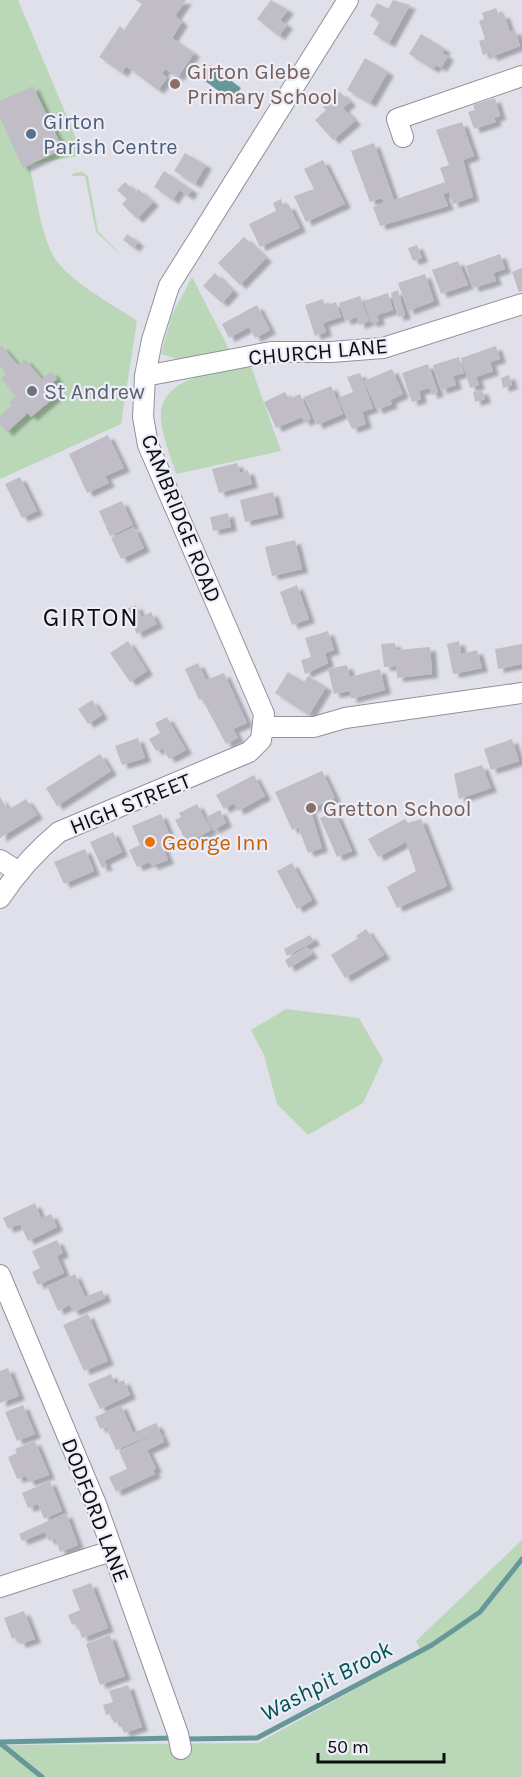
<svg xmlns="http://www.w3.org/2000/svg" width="522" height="1777" viewBox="0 0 522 1777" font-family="Karla,sans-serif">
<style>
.green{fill:#bad7b8}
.water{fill:#669899}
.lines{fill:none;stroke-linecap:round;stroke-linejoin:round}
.stream{stroke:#669899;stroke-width:5}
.building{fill:#c0bdc6;filter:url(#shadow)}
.minor-casing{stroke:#91929a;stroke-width:22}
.minor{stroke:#fff;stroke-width:20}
.education-dot{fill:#8d6e63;stroke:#ecedf7;stroke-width:2}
.service-dot{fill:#5c6f8a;stroke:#ecedf7;stroke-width:2}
.worship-dot{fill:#6b7280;stroke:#ecedf7;stroke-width:2}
.food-dot{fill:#e8710a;stroke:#ecedf7;stroke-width:2}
.labels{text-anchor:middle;stroke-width:4.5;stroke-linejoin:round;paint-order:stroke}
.education-label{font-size:22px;fill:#785e54;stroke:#ecedf7;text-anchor:start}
.service-label{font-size:22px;fill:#4e5e75;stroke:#ecedf7;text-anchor:start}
.street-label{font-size:22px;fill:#0d0d10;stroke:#ecedf7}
.worship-label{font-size:22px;fill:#5b616d;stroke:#ecedf7;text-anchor:start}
.food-label{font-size:22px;fill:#c56008;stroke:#ecedf7;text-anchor:start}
.water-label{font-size:24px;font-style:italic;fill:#005153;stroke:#ecedf7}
.quarter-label{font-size:26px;letter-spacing:1.5px;fill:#0d0d10;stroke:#ecedf7}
</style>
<defs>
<filter id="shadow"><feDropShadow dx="6" dy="4" stdDeviation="1.5" flood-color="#0004"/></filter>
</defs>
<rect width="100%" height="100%" fill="#dfe0ea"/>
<path class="green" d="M0,0H18L83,155L29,165C37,195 39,228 53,255C66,280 114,305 137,321L121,424L0,479Z
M82,172L88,176L98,231L123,257L96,232L85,176H71L74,173Z
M192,277L229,349L183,361L161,354L172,315Z
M243,364L252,369L281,451L176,474C171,457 162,436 161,419C158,378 214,373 243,364Z
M286,1009L359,1018L383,1060L363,1103L308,1135L277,1104L264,1055L251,1030Z
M522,1540V1777H0V1745L258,1743L422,1652L416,1641Z"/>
<path class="water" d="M210,65L241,88L232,101L201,78Z"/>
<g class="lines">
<path class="stream" d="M185,1739L257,1738L432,1645L480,1612L522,1559
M0,1742L175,1738
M0,1743L42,1777"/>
</g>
<path class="building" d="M136,0H186L175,16L182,22L172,38L194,53L178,77L165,69L162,73L167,78L158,90L126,66L122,73L99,57L120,26L124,30L142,4Z
M271,0L288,10L280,20L287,25L279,36L257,19Z
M393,0L410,5L389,43L373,34L380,21L370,16L377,3L388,9Z
M496,8L499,15L504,14L510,32L515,30L520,46L491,57L490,52L483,55L479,41L485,39L479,21L484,19L482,13Z
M421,34L445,49L442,53L448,56L441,68L436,65L433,69L409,54Z
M365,58L388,72L370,103L347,90Z
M33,86L63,149L23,168L0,118V101Z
M340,92L350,102L343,108L355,121L333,140L315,120L326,110L323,107Z
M495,98L500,116L494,118L496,122L474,129L468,112L475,110L473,105Z
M462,122L474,156L463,160L473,197L453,204L449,192L443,194L448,206L380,226L373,207L384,203L383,200L382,198L370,202L351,151L374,143L394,200L445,182L440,168L449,165L436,130Z
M185,153L206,165L195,184L174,171Z
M323,160L345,204L306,222L294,196L314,189L304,169Z
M164,171L192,190L188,196L179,190L173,200L154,187Z
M125,182L136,192L138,189L153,202L137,219L122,204L127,199L117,190Z
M281,199L284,207L289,205L300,228L260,247L249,224L276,211L273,203Z
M127,234L138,242L134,248L123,240Z
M244,237L266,258L240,285L218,263Z
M417,245L422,258L413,261L408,248Z
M500,254L505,269L493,273L496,281L473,288L466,266Z
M458,261L468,285L441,294L432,270Z
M522,268V291L519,292L512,272Z
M215,273L233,291L222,303L203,286Z
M425,274L434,301L408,311L398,283Z
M398,290L405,315L398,317L391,293Z
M388,293L393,310L377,315L379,321L371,323L364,301Z
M360,296L369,321L359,325L357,317L345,321L339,303Z
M323,299L325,306L336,302L341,317L323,323L326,332L315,336L305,305Z
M257,305L270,330L255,338L249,327L229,338L222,324Z
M2,346L18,365L25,359L42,379L51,371L57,379L48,386L56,396L31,417L28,413L7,432L0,424V416L12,405L9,402L16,397L1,378L6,374L0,366V347Z
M496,346L500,359L490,362L493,371L476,377L479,385L470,388L461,358Z
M459,357L464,373L453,376L456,385L441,390L433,365Z
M428,364L438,392L432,395L429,388L419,391L421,399L412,402L402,373Z
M392,369L403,394L390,400L392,404L377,410L364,381Z
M360,373L373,408L362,412L366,424L352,429L338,398L353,392L347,377Z
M509,375L512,385L503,388L501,378Z
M331,386L343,414L317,425L304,397Z
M482,390L485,399L475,402L473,392Z
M285,392L289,399L300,394L311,419L304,422L302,417L276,428L264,402Z
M108,435L124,468L105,476L109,483L87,493L69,454Z
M237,463L240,473L248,470L252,484L219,493L212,469Z
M20,477L37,511L22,518L5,484Z
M273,492L278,514L245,522L240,500Z
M122,501L133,525L110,536L99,511Z
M228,513L231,527L213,531L210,517Z
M134,527L144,548L121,559L111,538Z
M295,540L302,569L272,576L265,547Z
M297,585L309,619L292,625L280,592Z
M136,605L142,617L151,612L157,624L137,634L125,610Z
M328,631L334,650L325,653L328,663L305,674L301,660L311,657L305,638Z
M128,641L147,671L130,682L110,653Z
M459,641L461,654L477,650L482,668L453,674L447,644Z
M395,643L396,650L430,647L432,674L397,678L396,666L384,667L381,644Z
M522,644V664L498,669L495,649Z
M198,663L206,680L224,673L247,723L233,729L238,738L226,744L202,699L199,700L185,669Z
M347,665L350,677L380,669L385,690L351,699L350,691L334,694L328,669Z
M288,672L304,682L308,676L326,687L309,715L275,693Z
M92,700L102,715L88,724L78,709Z
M167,717L186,750L169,759L162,748L156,751L149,739L160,733L155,723Z
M138,738L145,758L122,765L115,746Z
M512,739L519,761L491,770L484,749Z
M100,754L111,771L57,806L46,788Z
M482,765L491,788L459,799L454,774Z
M322,771L335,798L310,809L322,848L308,853L298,827L292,830L275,792Z
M254,775L265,796L238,811L234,803L224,809L216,795Z
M0,797L8,810L26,799L37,815L0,838Z
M197,804L211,830L187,843L175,820L181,817L179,813Z
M220,810L226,823L213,830L206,817Z
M335,812L352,851L337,857L320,818Z
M161,814L170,836L160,840L168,860L152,866L150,862L137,867L129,850L140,845L132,826Z
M405,819L408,823L421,819L447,886L397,908L387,887L416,871L406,842L378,857L368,839Z
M113,832L122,852L104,861L107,866L102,868L90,842Z
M85,849L94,871L64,884L54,862Z
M292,863L312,900L297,909L277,871Z
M366,929L384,955L345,978L331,955L358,938L356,936Z
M310,935L314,941L287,956L284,949Z
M307,947L312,954L289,968L285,960Z
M35,1203L41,1218L51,1214L57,1227L28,1241L20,1224L8,1229L3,1218Z
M57,1240L63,1253L57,1256L64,1273L38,1285L32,1272L40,1268L32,1251Z
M75,1274L85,1297L102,1290L105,1298L73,1312L70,1305L58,1311L47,1286Z
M88,1314L108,1361L84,1371L63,1325Z
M8,1368L19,1396L0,1403V1371Z
M111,1374L115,1384L124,1380L130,1395L100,1409L88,1384Z
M23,1405L35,1434L17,1441L5,1412Z
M121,1405L133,1433L156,1423L160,1431L116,1450L106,1427L100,1429L95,1417Z
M160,1432L164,1442L147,1450L156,1468L153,1470L155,1474L116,1492L109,1477L127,1469L119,1451Z
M35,1441L49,1475L29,1482L26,1476L17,1479L8,1457L17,1453L15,1449Z
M50,1481L62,1511L44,1519L38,1504L28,1508L22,1493Z
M66,1513L78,1545L60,1552L55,1538L49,1541L45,1532L22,1541L19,1534Z
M91,1583L108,1628L82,1638L77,1623L72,1625L68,1615L80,1610L72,1590Z
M24,1611L35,1639L20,1644L17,1637L12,1639L4,1618Z
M110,1635L125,1676L100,1685L86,1644Z
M128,1685L142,1727L124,1733L120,1721L114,1723L110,1714L106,1715L103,1705L113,1702L109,1691Z"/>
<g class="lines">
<defs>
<path id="minor" d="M403,137L397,119L522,76
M145,376L271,352H331L383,348L522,304
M264,727H314L345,718L522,693
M0,860L17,871
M0,898C17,872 35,852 59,832L249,752L261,740L264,714L148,445L143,417L145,376L152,340L169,286L348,0
M0,1275L96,1504L178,1734L181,1749
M0,1587L111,1551"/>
</defs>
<use href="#minor" class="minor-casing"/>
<use href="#minor" class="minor"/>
</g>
<g class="education-dot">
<circle cx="175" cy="84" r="6"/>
<circle cx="311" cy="808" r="6"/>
</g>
<circle class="service-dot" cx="31" cy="134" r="6"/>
<circle class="worship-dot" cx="32" cy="391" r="6"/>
<circle class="food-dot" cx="150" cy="842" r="6"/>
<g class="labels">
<g class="education-label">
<text x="187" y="79">Girton Glebe<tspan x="187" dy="25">Primary School</tspan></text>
<text x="323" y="816">Gretton School</text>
</g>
<g class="service-label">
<text x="43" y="129">Girton<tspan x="43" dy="25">Parish Centre</tspan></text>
</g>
<g class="street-label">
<text transform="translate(318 351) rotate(-5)" y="8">CHURCH LANE</text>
<text transform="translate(182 518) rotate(68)" y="8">CAMBRIDGE ROAD</text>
<text transform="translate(130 803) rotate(-22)" y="8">HIGH STREET</text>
<text transform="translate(96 1510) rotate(69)" y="8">DODFORD LANE</text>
</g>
<g class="worship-label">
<text x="44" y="399">St Andrew</text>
</g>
<g class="food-label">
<text x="162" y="850">George Inn</text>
</g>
<g class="water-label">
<text transform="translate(326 1681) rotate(-28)" y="8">Washpit Brook</text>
</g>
<g class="quarter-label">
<text x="91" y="626">GIRTON</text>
</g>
</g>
<path d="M318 1753v9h126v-9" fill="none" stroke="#0d0d10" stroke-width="3"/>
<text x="327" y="1753" font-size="18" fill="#0d0d10" stroke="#ecedf7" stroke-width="4.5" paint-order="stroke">50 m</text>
</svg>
